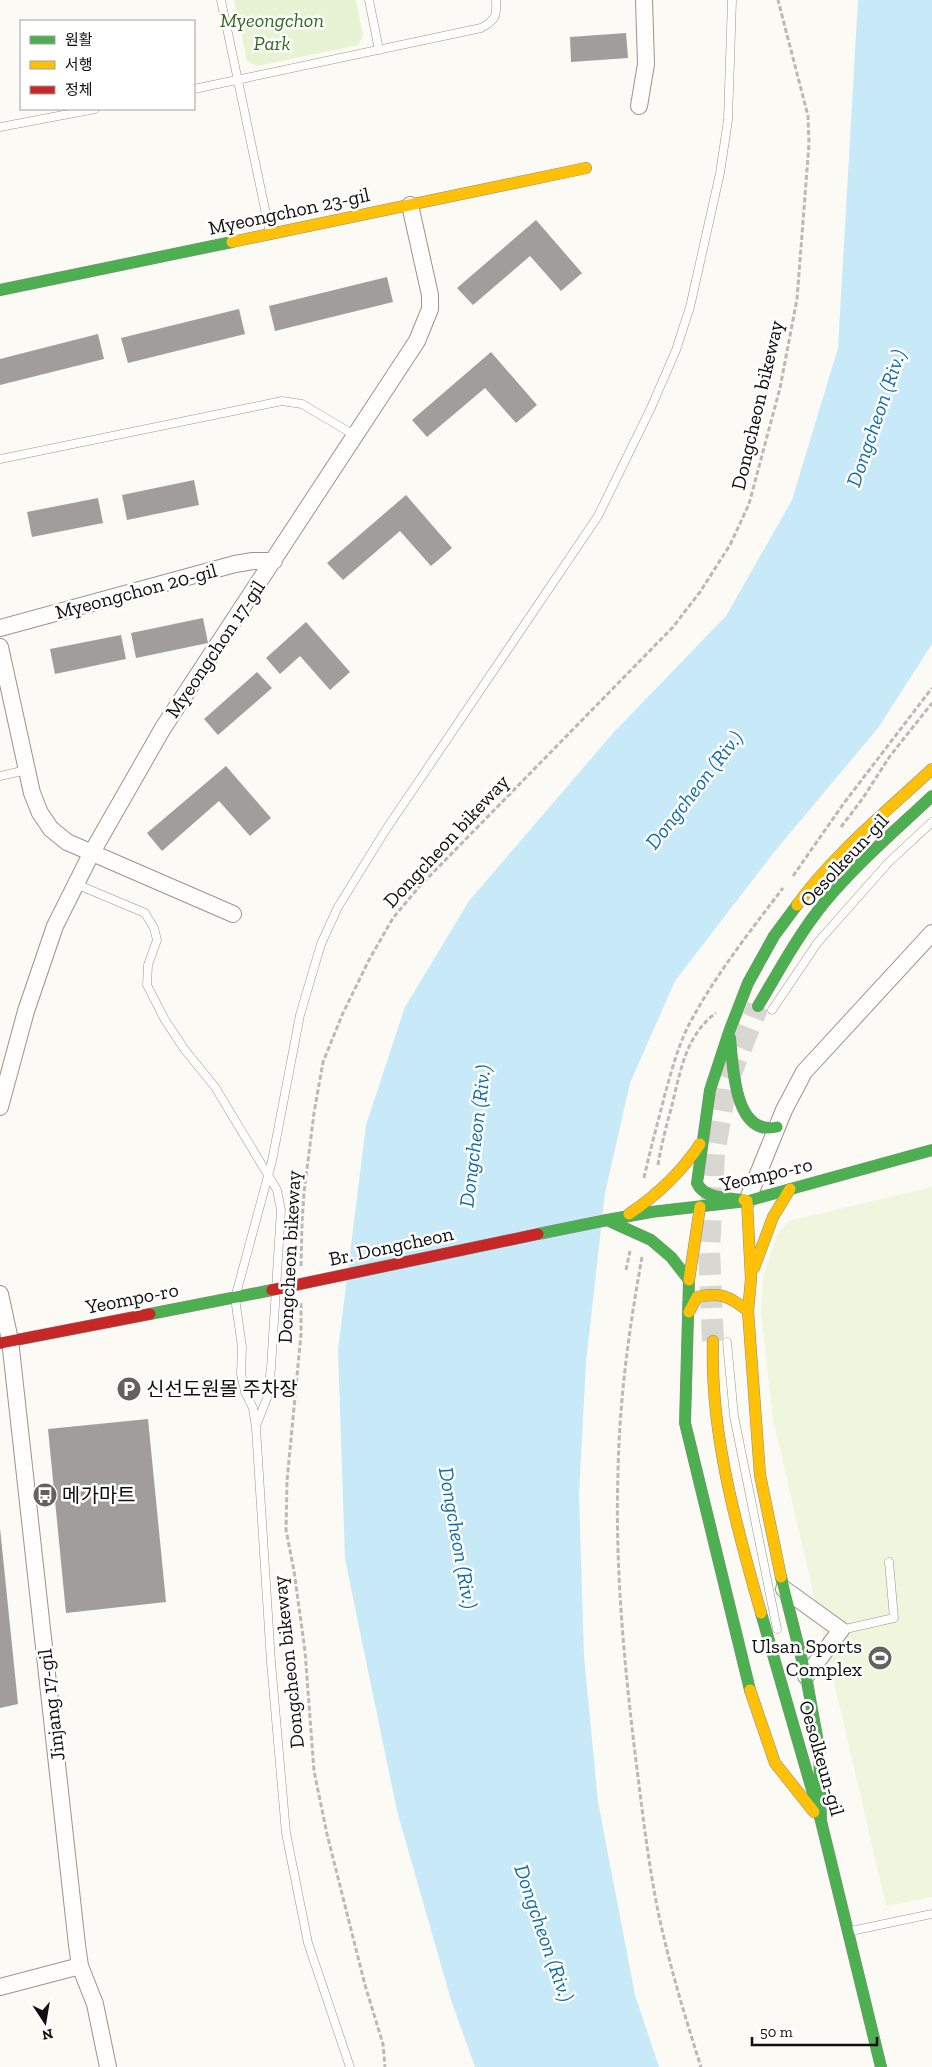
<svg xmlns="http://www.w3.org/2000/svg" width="932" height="2067" viewBox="0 0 932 2067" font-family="'Zilla Slab','Noto Sans KR',serif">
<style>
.green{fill:#e7f3d3}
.pitch{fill:#f0f6dd}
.water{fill:#c8e9f8}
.building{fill:#a09d9a}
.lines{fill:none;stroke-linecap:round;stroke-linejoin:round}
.secondary-tunnel{stroke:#d8d7d2;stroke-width:22;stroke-dasharray:22 11;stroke-linecap:butt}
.lane-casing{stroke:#969592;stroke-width:9}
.street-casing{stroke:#969592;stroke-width:18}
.fast-casing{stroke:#8c8b89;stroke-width:12}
.slow-casing{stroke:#8c8b89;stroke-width:12}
.jam-casing{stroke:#8c8b89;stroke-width:12}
.path{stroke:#b9b9b8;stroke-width:3;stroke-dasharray:5 2.5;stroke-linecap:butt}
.lane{stroke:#fffefd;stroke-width:8}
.street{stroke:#fffefd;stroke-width:16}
.fast{stroke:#4caf50;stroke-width:11}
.slow{stroke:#ffc107;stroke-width:11}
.jam{stroke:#c62828;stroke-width:11}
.fast-bridge-casing{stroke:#8c8b89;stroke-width:12;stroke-linecap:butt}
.jam-bridge-casing{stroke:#8c8b89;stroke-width:12;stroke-linecap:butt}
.fast-bridge{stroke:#4caf50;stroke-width:11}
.jam-bridge{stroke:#c62828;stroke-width:11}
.labels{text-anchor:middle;stroke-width:5;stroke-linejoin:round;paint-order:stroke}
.park-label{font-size:20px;font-style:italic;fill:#2f6c1a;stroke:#fff}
.street-label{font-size:20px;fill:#0f0f0f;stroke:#fff}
.poi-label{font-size:20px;fill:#0f0f0f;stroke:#fff;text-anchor:start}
.water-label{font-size:21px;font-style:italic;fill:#0f6daa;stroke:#fff}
</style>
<rect width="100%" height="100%" fill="#fcfaf4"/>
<path class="green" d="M234,0H356L363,36L358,45L257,66L247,61Z"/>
<path class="pitch" d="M932,1187V1897L886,1906L773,1419L761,1313L763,1277L777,1234L789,1221Z"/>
<path class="water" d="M858,0H932V644L878,728L775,851L675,981L630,1083L605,1193L586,1362L579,1494L584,1656L598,1802L635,1995L659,2067H475L451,2000L397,1811L345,1559L338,1350L366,1125L405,1007L469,901L614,732L726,616L792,500L838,348Z"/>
<path class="building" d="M626,33L628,58L571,62L570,37Z
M536,220L582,273L561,291L530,256L473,305L457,288Z
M387,277L393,302L275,331L269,306Z
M239,309L245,334L128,363L121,338Z
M98,334L104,359L0,385V359Z
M491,352L537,405L516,423L485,388L427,437L412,420Z
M194,480L199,505L127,520L122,495Z
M406,495L452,548L431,566L400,531L343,580L327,563Z
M98,498L103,523L32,537L27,512Z
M203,618L208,643L136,658L131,633Z
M306,622L350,672L330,690L300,656L280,674L266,658Z
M121,635L126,659L55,674L50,649Z
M257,672L272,688L218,735L204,719Z
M226,766L271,818L250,836L219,801L162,851L147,833Z
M148,1419L166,1602L66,1613L48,1429Z
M0,1528L18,1704L0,1708Z"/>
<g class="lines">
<path class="secondary-tunnel" d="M713,1341L709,1250L714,1154L726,1085L758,1006"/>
<defs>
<path id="lane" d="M221,0L270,233
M369,0L379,50
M194,89L481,28C496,20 497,16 496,0
M0,127L95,109
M0,459L282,401L302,404L356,436
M0,776L26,770
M76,884L145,913L154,928L157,940L148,965L147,985L165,1020L185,1050L215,1087L277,1190L281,1210L271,1368L267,1398L256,1426
M772,1010L818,942L888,863L932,822
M727,1342L734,1416L777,1629
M841,1630L894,1618L889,1562
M851,1931L932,1914
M350,2067L308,1943L286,1833L271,1662L256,1428L253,1408L245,1392L241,1374L242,1347L235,1298L272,1161L300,1015L321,944L338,907L385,831L598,516L650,410L676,350L690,307L720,173L728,120L732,0"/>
<path id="street" d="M639,106L646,64L644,0
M0,628L235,564L253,561H274
M0,647L32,793L40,813L51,829L67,842L233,914
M0,1107L26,1011L55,926L91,854L163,728L417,341L430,309V295L410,205
M747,1201L784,1110L804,1072L932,933
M0,1294L10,1340L77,1945L80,1966L95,2004L108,2067
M784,1589L841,1630L806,1676
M0,1987L80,1966"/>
<path id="fast" d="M0,290L232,242
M758,1006C779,971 798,935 824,903C856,864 895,831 932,796
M730,1038C733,1066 734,1137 777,1127
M744,1200C728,1198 704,1199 697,1183L710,1090L729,1032L748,983L774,936L797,905
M607,1220L651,1240L671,1257L689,1280L685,1423L750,1690
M607,1220L651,1212L747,1201L932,1150
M150,1314L272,1290
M781,1577L806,1676L819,1748L821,1821
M761,1613L821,1821L881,2067"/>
<path id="slow" d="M232,242L586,168
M797,905C834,854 886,812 932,769
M744,1200L747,1201L751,1279L748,1311L760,1475L781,1577
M629,1214C657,1195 681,1173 700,1144
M754,1268L773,1217L790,1189
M689,1280L700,1207
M689,1312L697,1297C721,1292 729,1296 748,1311
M713,1341C710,1433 736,1525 761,1613
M750,1690L775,1763L814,1812"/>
<path id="jam" d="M0,1343L150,1314"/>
</defs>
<use href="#lane" class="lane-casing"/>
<use href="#street" class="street-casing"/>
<use href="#fast" class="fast-casing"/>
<use href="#slow" class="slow-casing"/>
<use href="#jam" class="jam-casing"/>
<path class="path" d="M841,827L863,798L890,756L932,703
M793,876L844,803L932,688
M658,1165C661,1146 666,1127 671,1109C680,1074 685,1035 716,1013
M644,1178C650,1150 658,1122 665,1094C672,1069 679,1042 692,1019C717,973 751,930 783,888
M642,1257C629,1329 619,1402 618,1474C615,1567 624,1661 635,1753C642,1808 648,1863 659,1916C670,1967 685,2017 701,2067
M301,1266L302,1223L304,1193L314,1113L323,1062L343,1013L369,960L393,918L419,887L673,627L700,592L730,545L749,504L780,388L797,299L809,144L808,116L778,0
M626,1270L630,1251
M301,1303V1334L287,1481L286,1530L294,1571L305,1651L314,1771L327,1834L365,1985L383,2044L385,2067"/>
<use href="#lane" class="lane"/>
<use href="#street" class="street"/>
<use href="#fast" class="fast"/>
<use href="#slow" class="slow"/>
<use href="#jam" class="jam"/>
<defs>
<path id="fast-bridge" d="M538,1234L607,1220"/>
<path id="jam-bridge" d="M272,1290L538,1234"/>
</defs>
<use href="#fast-bridge" class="fast-bridge-casing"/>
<use href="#jam-bridge" class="jam-bridge-casing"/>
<use href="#fast-bridge" class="fast-bridge"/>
<use href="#jam-bridge" class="jam-bridge"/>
</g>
<defs>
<symbol id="parking-disc" viewBox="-11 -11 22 22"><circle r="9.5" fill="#62615f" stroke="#fff"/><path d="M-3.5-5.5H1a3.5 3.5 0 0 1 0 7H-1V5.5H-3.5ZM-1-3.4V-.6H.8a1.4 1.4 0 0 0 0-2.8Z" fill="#fff"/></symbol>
<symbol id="bus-disc" viewBox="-11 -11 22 22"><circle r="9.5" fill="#62615f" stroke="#fff"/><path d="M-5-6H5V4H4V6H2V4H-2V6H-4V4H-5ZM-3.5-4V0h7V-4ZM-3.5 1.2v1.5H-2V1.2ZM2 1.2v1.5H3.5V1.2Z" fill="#fff"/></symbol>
<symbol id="stadium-disc" viewBox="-11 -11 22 22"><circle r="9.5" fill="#62615f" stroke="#fff"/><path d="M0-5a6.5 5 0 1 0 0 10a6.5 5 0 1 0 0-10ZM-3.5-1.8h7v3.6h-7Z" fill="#fff"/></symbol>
</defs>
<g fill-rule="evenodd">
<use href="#parking-disc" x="115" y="1375" width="28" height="28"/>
<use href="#bus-disc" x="31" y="1481" width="28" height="28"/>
<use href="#stadium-disc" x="866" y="1644" width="28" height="28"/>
</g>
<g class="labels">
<g class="park-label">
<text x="272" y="27">Myeongchon<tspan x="272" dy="23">Park</tspan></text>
</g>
<g class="street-label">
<text transform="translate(289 211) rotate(-12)" y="7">Myeongchon 23-gil</text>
<text transform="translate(757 405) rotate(-77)" y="7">Dongcheon bikeway</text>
<text transform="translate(136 591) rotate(-15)" y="7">Myeongchon 20-gil</text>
<text transform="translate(215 649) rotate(-56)" y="7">Myeongchon 17-gil</text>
<text transform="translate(446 841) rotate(-47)" y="7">Dongcheon bikeway</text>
<text transform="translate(844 860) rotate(-47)" y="7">Oesolkeun-gil</text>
<text transform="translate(766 1174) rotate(-13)" y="7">Yeompo-ro</text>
<text transform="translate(391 1246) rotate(-12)" y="7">Br. Dongcheon</text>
<text transform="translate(289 1257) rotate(-87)" y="7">Dongcheon bikeway</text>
<text transform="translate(132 1298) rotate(-11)" y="7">Yeompo-ro</text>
<text transform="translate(288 1662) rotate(-96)" y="7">Dongcheon bikeway</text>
<text transform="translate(51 1705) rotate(-97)" y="7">Jinjang 17-gil</text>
<text transform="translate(822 1758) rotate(74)" y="7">Oesolkeun-gil</text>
</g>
<g class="poi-label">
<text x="146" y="1396">신선도원몰 주차장</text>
<text x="62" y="1502">메가마트</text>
<text x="862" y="1653" text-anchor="end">Ulsan Sports<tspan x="862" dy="23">Complex</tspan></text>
</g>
<g class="water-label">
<text transform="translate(876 418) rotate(-71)" y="7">Dongcheon (Riv.)</text>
<text transform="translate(694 790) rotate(-52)" y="7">Dongcheon (Riv.)</text>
<text transform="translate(475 1136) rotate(-83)" y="7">Dongcheon (Riv.)</text>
<text transform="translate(458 1538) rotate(80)" y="7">Dongcheon (Riv.)</text>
<text transform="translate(544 1933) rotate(71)" y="7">Dongcheon (Riv.)</text>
</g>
</g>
<rect x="20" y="20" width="175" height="90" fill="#ffffff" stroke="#9f9f9f"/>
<rect x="30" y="36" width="25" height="8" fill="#4caf50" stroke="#9f9f9f"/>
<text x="65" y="45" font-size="15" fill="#0f0f0f">원활</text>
<rect x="30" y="61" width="25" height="8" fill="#ffc107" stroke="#9f9f9f"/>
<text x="65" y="70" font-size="15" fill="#0f0f0f">서행</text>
<rect x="30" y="86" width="25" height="8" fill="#c62828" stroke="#9f9f9f"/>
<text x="65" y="95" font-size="15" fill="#0f0f0f">정체</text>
<g transform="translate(45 2022) rotate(168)" stroke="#ffffff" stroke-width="4" paint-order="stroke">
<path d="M0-4L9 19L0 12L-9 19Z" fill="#0f0f0f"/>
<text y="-8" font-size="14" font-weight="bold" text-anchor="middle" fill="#0f0f0f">N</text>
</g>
<path d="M752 2037v8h125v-8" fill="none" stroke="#0f0f0f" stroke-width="2.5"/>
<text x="760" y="2037" font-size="15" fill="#0f0f0f" stroke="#ffffff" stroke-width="4" paint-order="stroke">50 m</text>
</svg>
